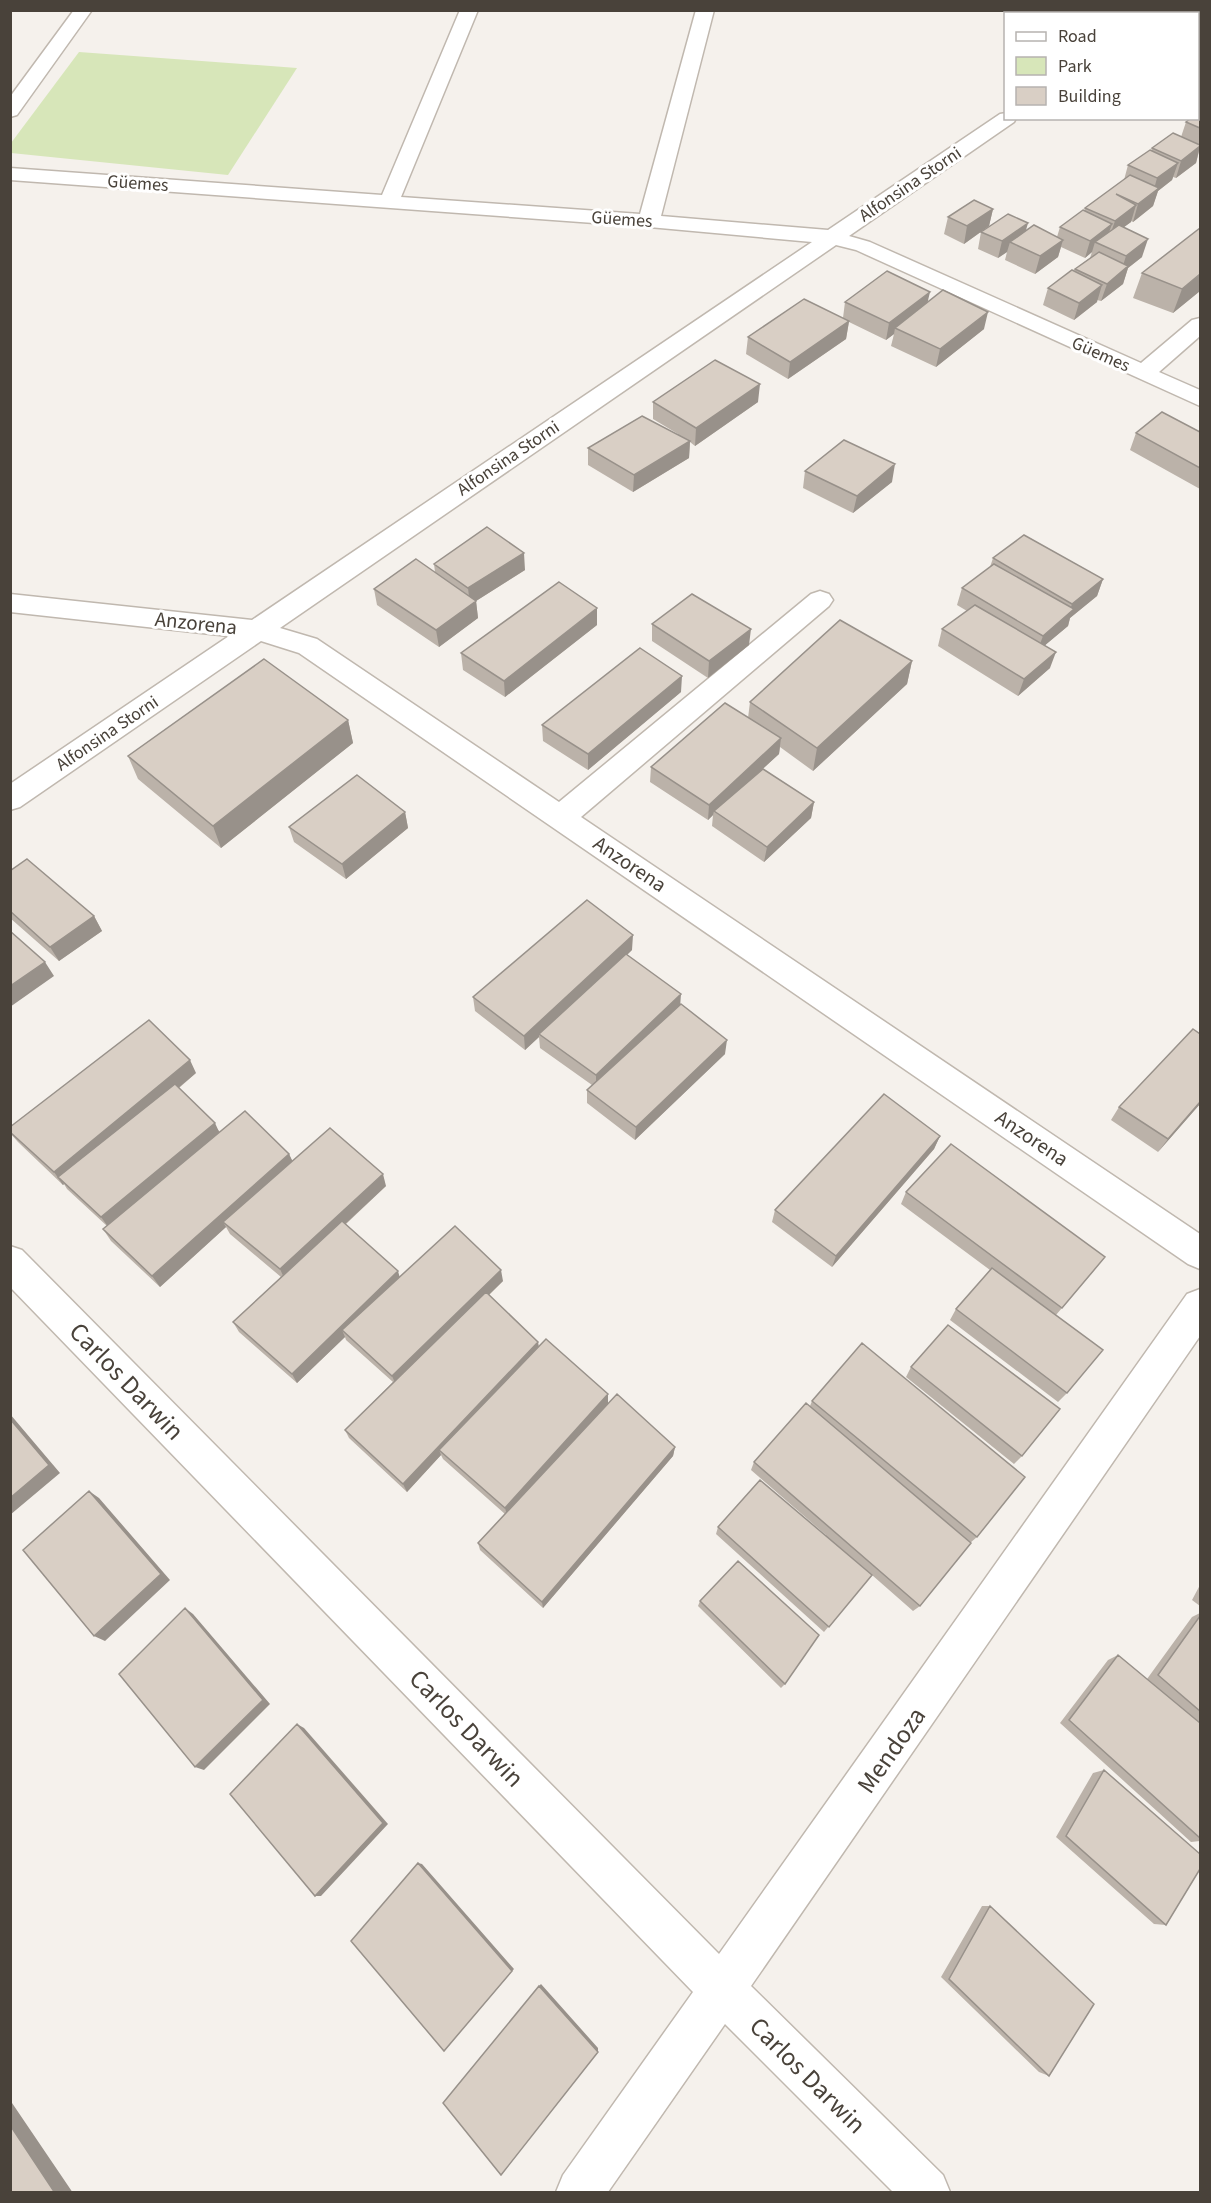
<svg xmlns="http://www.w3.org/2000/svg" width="1211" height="2203" viewBox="0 0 1211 2203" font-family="'Source Sans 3',sans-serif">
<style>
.residential{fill:#e8e3db}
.green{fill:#d7e6b9}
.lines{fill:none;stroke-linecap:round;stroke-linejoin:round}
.minor-casing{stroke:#c0b8af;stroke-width:3}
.tertiary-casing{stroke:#c0b8af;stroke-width:3}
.minor{fill:#fff;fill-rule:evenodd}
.tertiary{fill:#fff;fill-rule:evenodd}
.wall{fill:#bbb2a9}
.shaded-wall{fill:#98918a}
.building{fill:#d9cfc5;stroke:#98918a;stroke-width:1.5}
.labels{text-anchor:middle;stroke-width:6;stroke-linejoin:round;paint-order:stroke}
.far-street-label{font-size:18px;fill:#49423a;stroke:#fff}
.street-label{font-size:21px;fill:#49423a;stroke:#fff}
.near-street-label{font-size:26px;fill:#49423a;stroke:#fff}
</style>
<rect width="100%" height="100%" fill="#f5f1ec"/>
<path class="residential" d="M1049,11H1200V58L1198,57V14H1059Z"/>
<path class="green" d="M79,52L297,68L228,175L11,153V143Z"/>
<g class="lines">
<defs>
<path id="minor" d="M74,10H92L17,115L10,117V97Z
M460,10H478L401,197L640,214L696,10H714L661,216L828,230L1000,114L1006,113V118H1016L1014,122L849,236L870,242L1141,363L1192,320L1200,318V336L1159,372L1200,390V406L856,250L836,245L280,628L317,639L559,802L811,594L820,591L829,594L833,600L829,606L581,817L1200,1234V1269L1188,1264L299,653L261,641L20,807L10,810V784L229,636L10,612V594L252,620L812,242L649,227L10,180V168L382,195Z
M10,1246L22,1250L719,1954L1187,1294L1200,1289V1336L751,1986L943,2175L950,2192H893L725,2024L608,2192H556L563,2175L693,1992L10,1287Z"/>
<path id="tertiary" d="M1041,10H1067L1069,14H1043Z
M1198,50L1200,51V63L1198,62Z"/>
</defs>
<use href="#minor" class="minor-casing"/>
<use href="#tertiary" class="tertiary-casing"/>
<use href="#minor" class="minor"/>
<use href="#tertiary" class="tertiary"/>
</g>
<path class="wall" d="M1179,10H1200V26H1197V14H1179Z
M1200,71V105L1198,108L1197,73Z
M1200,112V148L1196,163L1176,178L1173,177L1172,180L1158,191L1153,206L1133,222L1131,221V222L1124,227L1142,257L1128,268L1123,284L1101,301L1097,300V302L1074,320L1043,305L1048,288L1074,271L1075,269L1090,258L1092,252L1085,258L1061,247L1058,257L1035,274L1005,260L1007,252L998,258L978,249L981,232L1026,231L1057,237L1060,227L1084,211L1085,208L1124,180L1128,165L1151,151L1152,148L1181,137L1186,122Z
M993,209L989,226L964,244L944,234L948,217Z
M1142,273L1200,291L1173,313L1133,298Z
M845,302H928L984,329L936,367L891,346L894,334L886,340L849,322L846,339L788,379L746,354L748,337L843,318Z
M653,402H758L695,446L690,442L689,458L633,492L588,465V448L678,434L653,419Z
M1200,432V489L1130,450L1136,433Z
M805,471L892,482L853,513L803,488Z
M993,558L1103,579L1097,596L1070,618L1068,626L1045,645L1050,668L1018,696L938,646L942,629L967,611L957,605L962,588L990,567Z
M434,564L525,570L476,601L478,618L439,647L377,605L374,589L435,572Z
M652,624L749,645L708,678L652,641Z
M597,625L505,697L463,670L461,653Z
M912,661L907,684L813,771L780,747L779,754L761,770L814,802L811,818L764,862L712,826L713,815L708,820L650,782L651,767L748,718L750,702Z
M681,692L588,770L543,741L542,725Z
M348,720L353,743L221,848L138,779L128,756Z
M405,812L408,828L346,879L294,842L289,827Z
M10,871L94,916L102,931L59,961L10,918Z
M632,950L627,955L680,1005L725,1054L635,1140L587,1103V1090L592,1085L540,1048L539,1037L525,1050L475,1011L473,997Z
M196,1073L179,1088L220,1132L289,1154L292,1161L386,1186L346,1224L400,1277L503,1281L489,1295L538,1342L539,1347L608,1394V1404L675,1447L673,1456L543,1608L480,1550L478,1543L505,1514L443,1459L441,1455L407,1492L349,1438L345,1430L393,1382L346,1340L345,1337L297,1383L239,1332L233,1322L281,1277L230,1234L226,1227L160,1287L111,1241L103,1229L107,1226L67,1189L64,1184L63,1185L18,1142L10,1133V1127Z
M1200,1104L1158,1152L1111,1120L1119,1107Z
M940,1136L934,1149L832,1267L772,1222L775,1210Z
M906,1192L1096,1268L1056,1315L1067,1393L1058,1402L950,1320L956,1309L990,1270L901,1204Z
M911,1367L1022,1456L1014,1464L906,1377Z
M812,1401L977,1537L970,1543L920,1606L913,1611L872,1575L824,1632L716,1534L718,1527L826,1535L751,1470L754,1462L810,1406Z
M1200,1585V1606L1192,1600Z
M700,1601L785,1684L781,1688L698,1606Z
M1200,1613V1841L1191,1842L1060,1723L1108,1660L1118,1655L1147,1679L1192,1617Z
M1104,1770L1166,1925L1154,1924L1056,1837L1093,1773Z
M982,1906H990L1049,2076L1039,2072L941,1977Z"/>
<path class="shaded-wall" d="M1200,146L1196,163L1176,178L1181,161Z
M1178,163L1172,180L1158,191L1153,206L1133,222L1138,204L1153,193L1157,178Z
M1136,205L1131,222L1109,238L1115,221Z
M993,209L989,226L964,244L967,226Z
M1028,223L1023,241L1010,242L1007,252L998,258L1002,241Z
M1112,224L1106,241L1095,242L1092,252L1085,258L1090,241Z
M1148,239L1142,257L1128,268L1123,284L1101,301L1107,284L1121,272L1126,256Z
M1063,240L1058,257L1035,274L1040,256Z
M1200,274V291L1173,313L1182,289Z
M1102,285L1097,302L1074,320L1079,303Z
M930,292L926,309L895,328L894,334L886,340L889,323Z
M988,312L984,329L936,367L940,349Z
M849,321L846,339L788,379L790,362Z
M760,384L758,402L695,446L696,428Z
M690,441L689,458L633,492L634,475Z
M895,464L892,482L853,513L857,496Z
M524,553L525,570L476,601L478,618L439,647L436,630L470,605L468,588Z
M1103,579L1097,596L1070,618L1068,626L1037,652L1043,636L1069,613L1072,604Z
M597,608V625L505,697L504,681Z
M751,629L749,645L708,678L709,661Z
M1056,652L1050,668L1018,696L1024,679Z
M912,661L907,684L813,771L817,748Z
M682,676L681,692L588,770V754Z
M348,720L353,743L221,848L213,826Z
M781,738L779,754L716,812L714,811L713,815L708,820L709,805Z
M814,802L811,818L764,862L767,847Z
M405,812L408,828L346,879L342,864Z
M94,916L102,931L59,961L50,947Z
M633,935L632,950L541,1035L539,1034V1037L525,1050L524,1036Z
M45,962L54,976L10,1007V986Z
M681,994L680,1008L596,1088V1075Z
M727,1040L725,1054L635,1140L636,1127Z
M190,1060L196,1073L65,1183L58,1177L64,1184L63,1185L54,1172Z
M1200,1102V1104L1158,1152L1168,1139Z
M215,1123L221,1136L109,1228L101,1217Z
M940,1136L934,1149L832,1267L836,1256Z
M289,1154L295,1166L223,1222L226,1227L160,1287L152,1276Z
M383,1174L386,1186L285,1280L280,1269Z
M501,1270L503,1281L396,1385L392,1376Z
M398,1271L401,1282L342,1330L345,1337L297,1383L292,1374Z
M538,1342L539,1352L439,1450L441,1455L407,1492L403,1484Z
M608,1394V1404L507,1515L505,1508Z
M10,1414L60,1473L10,1515Z
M675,1447L673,1456L543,1608L542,1602Z
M89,1491L99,1498L170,1580L105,1641L94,1636Z
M185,1608L193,1614L270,1704L204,1770L195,1767Z
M297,1724L304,1728L388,1824L321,1896H315Z
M418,1863L422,1864L514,1969L444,2051Z
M541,1984L598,2048V2052L539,1986Z
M10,2100L73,2193H55L10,2125Z"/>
<path class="building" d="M1200,71V89L1197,88V73Z
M1200,112V128L1186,122L1191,118H1197V114Z
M1173,133L1200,145V146L1181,161L1152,148Z
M1150,150L1178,163L1157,178L1128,165Z
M1130,175L1159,188L1138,204L1116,194L1136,205L1115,221L1085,208Z
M974,200L993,209L967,226L948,217Z
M1083,210L1112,224L1090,241L1060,227Z
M1008,214L1028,223L1002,241L981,232Z
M1034,225L1063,240L1040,256L1010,242Z
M1119,225L1148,239L1126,256L1095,242Z
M1200,228V274L1182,289L1142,273Z
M1099,252L1128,266L1107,284L1075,269Z
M1072,270L1102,285L1079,303L1048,288Z
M887,271L930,292L889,323L845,302Z
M943,290L988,312L940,349L895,328Z
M804,299L849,321L790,362L748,337Z
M715,360L760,384L696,428L653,402Z
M1162,412L1200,432V468L1136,433Z
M642,416L690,441L634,475L588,448Z
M844,440L895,464L857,496L805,471Z
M487,527L524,553L468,588L434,564Z
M1024,535L1103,579L1072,604L993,558Z
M416,559L476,601L436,630L374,589Z
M994,564L1074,609L1043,636L962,588Z
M559,582L597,608L504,681L461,653Z
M692,594L751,629L709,661L652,624Z
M975,605L1056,652L1024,679L942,629Z
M840,620L912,661L817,748L750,702Z
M640,648L682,676L588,754L542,725Z
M264,659L348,720L213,826L128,756Z
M725,703L781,738L709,805L651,767Z
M763,769L814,802L767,847L714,811Z
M357,775L405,812L342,864L289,827Z
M27,859L94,916L50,947L10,911V871Z
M587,900L633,935L524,1036L473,997Z
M10,931L45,962L10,986Z
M626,954L681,994L596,1075L539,1034Z
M681,1004L727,1040L636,1127L587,1090Z
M149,1020L190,1060L54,1172L10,1132V1127Z
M1193,1029L1200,1034V1102L1168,1139L1119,1107Z
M175,1084L215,1123L101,1217L58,1177Z
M884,1094L940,1136L836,1256L775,1210Z
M245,1111L289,1154L152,1276L103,1229Z
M330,1128L383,1174L280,1269L223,1222Z
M951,1144L1105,1257L1062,1308L906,1192Z
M342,1221L398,1271L292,1374L233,1322Z
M455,1226L501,1270L392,1376L342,1330Z
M992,1268L1103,1350L1067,1393L956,1309Z
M486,1292L538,1342L403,1484L345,1430Z
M948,1325L1060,1409L1022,1456L911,1367Z
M546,1339L608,1394L505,1508L439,1450Z
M862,1343L1025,1477L977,1537L812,1401Z
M617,1394L675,1447L542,1602L478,1543Z
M806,1403L971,1543L920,1606L754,1462Z
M10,1419L49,1465L10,1498Z
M760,1480L872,1575L829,1627L718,1527Z
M89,1491L161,1574L94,1636L23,1550Z
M738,1561L819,1635L785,1684L700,1601Z
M185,1608L263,1700L195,1767L119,1674Z
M1200,1616V1711L1158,1675Z
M1118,1655L1200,1723V1838L1069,1720Z
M297,1724L383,1823L315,1896L230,1794Z
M1104,1770L1200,1854V1869L1166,1925L1066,1836Z
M418,1863L512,1971L444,2051L351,1941Z
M990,1906L1094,2004L1049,2076L949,1979Z
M539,1986L598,2052L501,2175L443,2103Z
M10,2125L55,2193H10Z"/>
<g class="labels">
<g class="far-street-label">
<text transform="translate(138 183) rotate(4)" y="6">Güemes</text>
<text transform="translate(910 184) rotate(-34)" y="6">Alfonsina Storni</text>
<text transform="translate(622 219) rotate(4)" y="6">Güemes</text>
<text transform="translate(1101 354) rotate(24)" y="6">Güemes</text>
<text transform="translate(508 458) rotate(-34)" y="6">Alfonsina Storni</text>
<text transform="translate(107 733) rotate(-34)" y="6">Alfonsina Storni</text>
</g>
<g class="street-label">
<text transform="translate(196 623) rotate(6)" y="7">Anzorena</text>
<text transform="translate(630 864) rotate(34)" y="7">Anzorena</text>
<text transform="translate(1032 1138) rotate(34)" y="7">Anzorena</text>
</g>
<g class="near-street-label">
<text transform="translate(127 1381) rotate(46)" y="9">Carlos Darwin</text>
<text transform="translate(467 1728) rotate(46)" y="9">Carlos Darwin</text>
<text transform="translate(891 1750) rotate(-55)" y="9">Mendoza</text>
<text transform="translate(808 2075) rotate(45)" y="9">Carlos Darwin</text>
</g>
</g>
<rect width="1211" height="2203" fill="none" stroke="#49423a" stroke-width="24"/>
<rect x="1004" y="12" width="195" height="108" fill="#ffffff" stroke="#b6b3b0" stroke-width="1.5"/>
<rect x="1016" y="32" width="30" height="9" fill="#ffffff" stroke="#b6b3b0" stroke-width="1.5"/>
<text x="1058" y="42" font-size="18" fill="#49423a">Road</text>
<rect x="1016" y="57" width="30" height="18" fill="#d7e6b9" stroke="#b6b3b0" stroke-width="1.5"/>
<text x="1058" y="72" font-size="18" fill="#49423a">Park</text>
<rect x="1016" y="87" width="30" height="18" fill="#d9cfc5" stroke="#b6b3b0" stroke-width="1.5"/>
<text x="1058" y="102" font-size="18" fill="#49423a">Building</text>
</svg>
